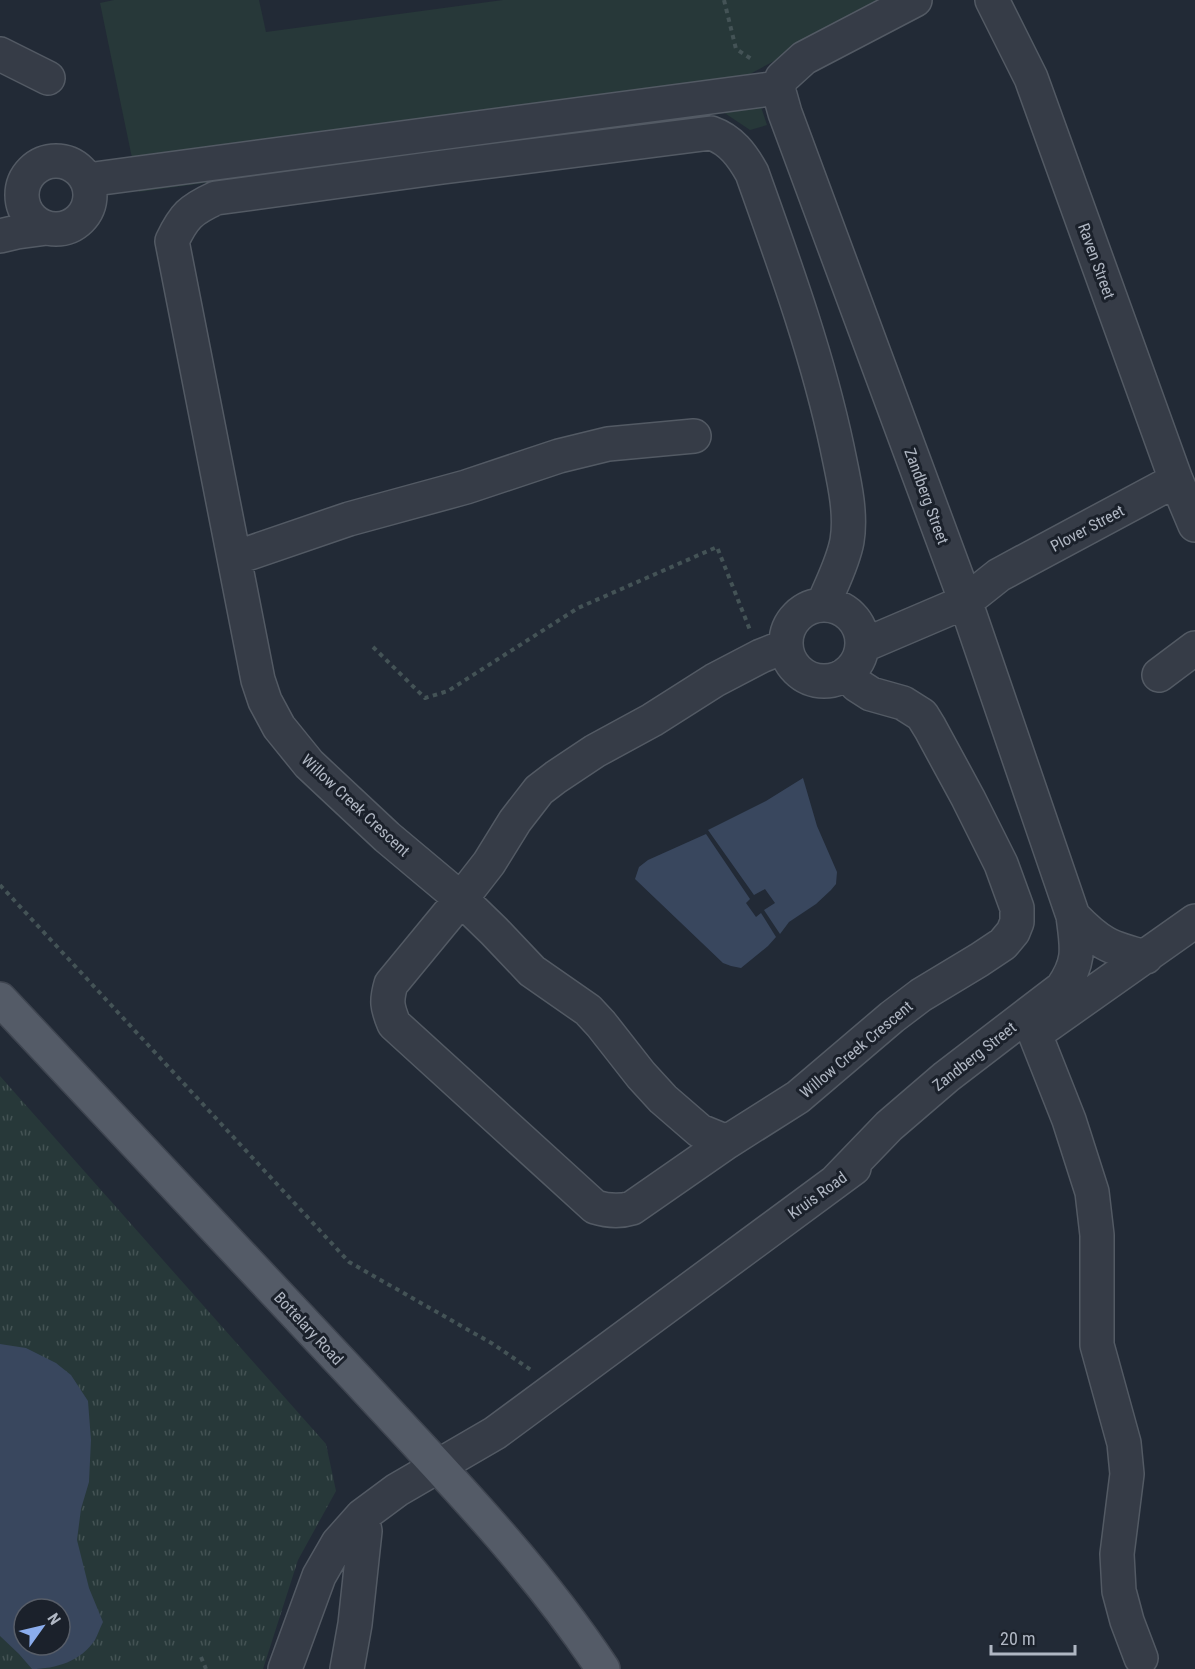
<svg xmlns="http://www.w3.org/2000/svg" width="1195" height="1669" viewBox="0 0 1195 1669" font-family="'Roboto Condensed',sans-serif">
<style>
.grass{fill:url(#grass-tufts);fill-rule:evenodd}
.park{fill:#273839}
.water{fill:#39475e;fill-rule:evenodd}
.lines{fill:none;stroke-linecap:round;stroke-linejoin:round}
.minor-casing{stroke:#535a64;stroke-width:36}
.major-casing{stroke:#3f4550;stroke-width:36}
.path{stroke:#445356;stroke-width:4;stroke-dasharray:4.5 4.5;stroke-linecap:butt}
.minor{stroke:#363c47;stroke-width:33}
.major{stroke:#545b67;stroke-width:33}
.labels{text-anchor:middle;stroke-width:6;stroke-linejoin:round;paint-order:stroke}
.street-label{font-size:16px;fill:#b0b7c3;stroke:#1b212b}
</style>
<defs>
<pattern id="grass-tufts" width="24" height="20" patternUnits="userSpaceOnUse" patternTransform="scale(1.5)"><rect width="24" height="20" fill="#273839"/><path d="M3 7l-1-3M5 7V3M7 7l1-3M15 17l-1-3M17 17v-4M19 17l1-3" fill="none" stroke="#445354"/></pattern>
</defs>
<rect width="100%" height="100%" fill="#222a36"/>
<path class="grass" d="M0,1076L326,1444L336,1491L298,1560L263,1669H0ZM24,1609H60V1645H24Z"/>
<path class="park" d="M114,0H259L266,32L503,0H887L750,74L767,125L750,130L723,112L139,192L100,3Z"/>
<path class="water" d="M803,778L817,826L837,872L836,884L831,890L816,904L789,922L780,934L764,910L775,903L765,889L754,895L708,830L766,801Z
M706,834L750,899L746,903L756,917L761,913L776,937L768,946L741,968L731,966L723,963L635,879L639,867L648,860Z
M0,1344L26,1348L56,1363L71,1375L88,1401L91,1440L89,1482L81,1509L77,1540L89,1588L103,1622C100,1628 98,1634 95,1640C81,1661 56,1669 32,1669L19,1654L0,1636ZM24,1609H60V1645H24Z"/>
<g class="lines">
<defs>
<path id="minor" d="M992,0L1031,78L1176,480L1195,525
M0,54L48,78
M22 195a34 34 0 1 1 68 0a34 34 0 1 1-68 0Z
M87,180L778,88
M0,236L17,232L47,228
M235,558L349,519L466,487L559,456L608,444L694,436
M823,605C831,585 843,563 847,541C852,511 843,477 837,447C817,353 784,263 752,173C742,155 731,140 711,133L443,167L216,198C190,210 184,216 172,241L258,680L265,701L279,727L309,764L387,837L461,899L494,931L532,971L588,1010L601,1024L641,1075L663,1099L700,1131L727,1142L798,1097L892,1017L921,995L979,960L1003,944L1013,932L1017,922V908L1001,864L968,798L930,728L922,715L903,703L871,694L857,685L846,674
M786 643a38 38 0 1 1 76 0a38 38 0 1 1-76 0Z
M862,646L965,602L999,575L1176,480
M1159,675L1195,648
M1073,916C1099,943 1109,948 1146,957
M1045,1027L1195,921
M1035,1034L1069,1120L1092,1192L1097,1235V1345L1124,1443L1127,1474L1117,1554L1119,1591L1127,1621L1141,1658
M727,1142L632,1208C619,1212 608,1211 595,1207L394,1024C387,1007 386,1001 391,984L461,899L489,863L515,821L539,790L556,777L595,751L652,720L715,680L761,656L786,646
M836,1181L889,1126L946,1077L1062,988C1081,961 1077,947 1073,916L959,583L785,113L778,88L782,78L804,58L915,0
M285,1669L319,1576L338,1543L362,1516L397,1490L495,1433L854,1168
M347,1669L355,1624L365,1531L362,1516"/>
<path id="major" d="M0,999C119,1126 238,1252 357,1379C443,1472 533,1563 603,1669"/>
</defs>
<use href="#minor" class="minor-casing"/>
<use href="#major" class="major-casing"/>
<path class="path" d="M724,0L736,49L753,60
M373,647L425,698L448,691L578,608L717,547L750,630
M0,885L349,1262L493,1344L531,1370
M201,1657L206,1669"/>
<use href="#minor" class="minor"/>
<use href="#major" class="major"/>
</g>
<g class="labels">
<g class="street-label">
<text transform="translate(1097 261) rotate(70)" y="6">Raven Street</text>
<text transform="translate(927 496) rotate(70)" y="6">Zandberg Street</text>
<text transform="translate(1087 528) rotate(-28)" y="6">Plover Street</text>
<text transform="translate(356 805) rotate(43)" y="6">Willow Creek Crescent</text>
<text transform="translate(856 1049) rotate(-40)" y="6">Willow Creek Crescent</text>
<text transform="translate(974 1056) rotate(-38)" y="6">Zandberg Street</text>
<text transform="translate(817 1195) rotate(-36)" y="6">Kruis Road</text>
<text transform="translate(309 1328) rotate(47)" y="6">Bottelary Road</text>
</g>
</g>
<g transform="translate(42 1627) rotate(56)"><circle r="28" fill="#1b212b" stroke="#575d68" stroke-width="1.5"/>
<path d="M0-4.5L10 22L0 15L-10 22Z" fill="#8baded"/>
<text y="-9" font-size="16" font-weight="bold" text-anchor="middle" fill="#b0b7c3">N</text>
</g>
<path d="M991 1645v9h84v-9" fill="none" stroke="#b0b7c3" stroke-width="3"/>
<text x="1000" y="1645" font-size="18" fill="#b0b7c3" stroke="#1b212b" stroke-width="4.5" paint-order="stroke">20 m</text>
</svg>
